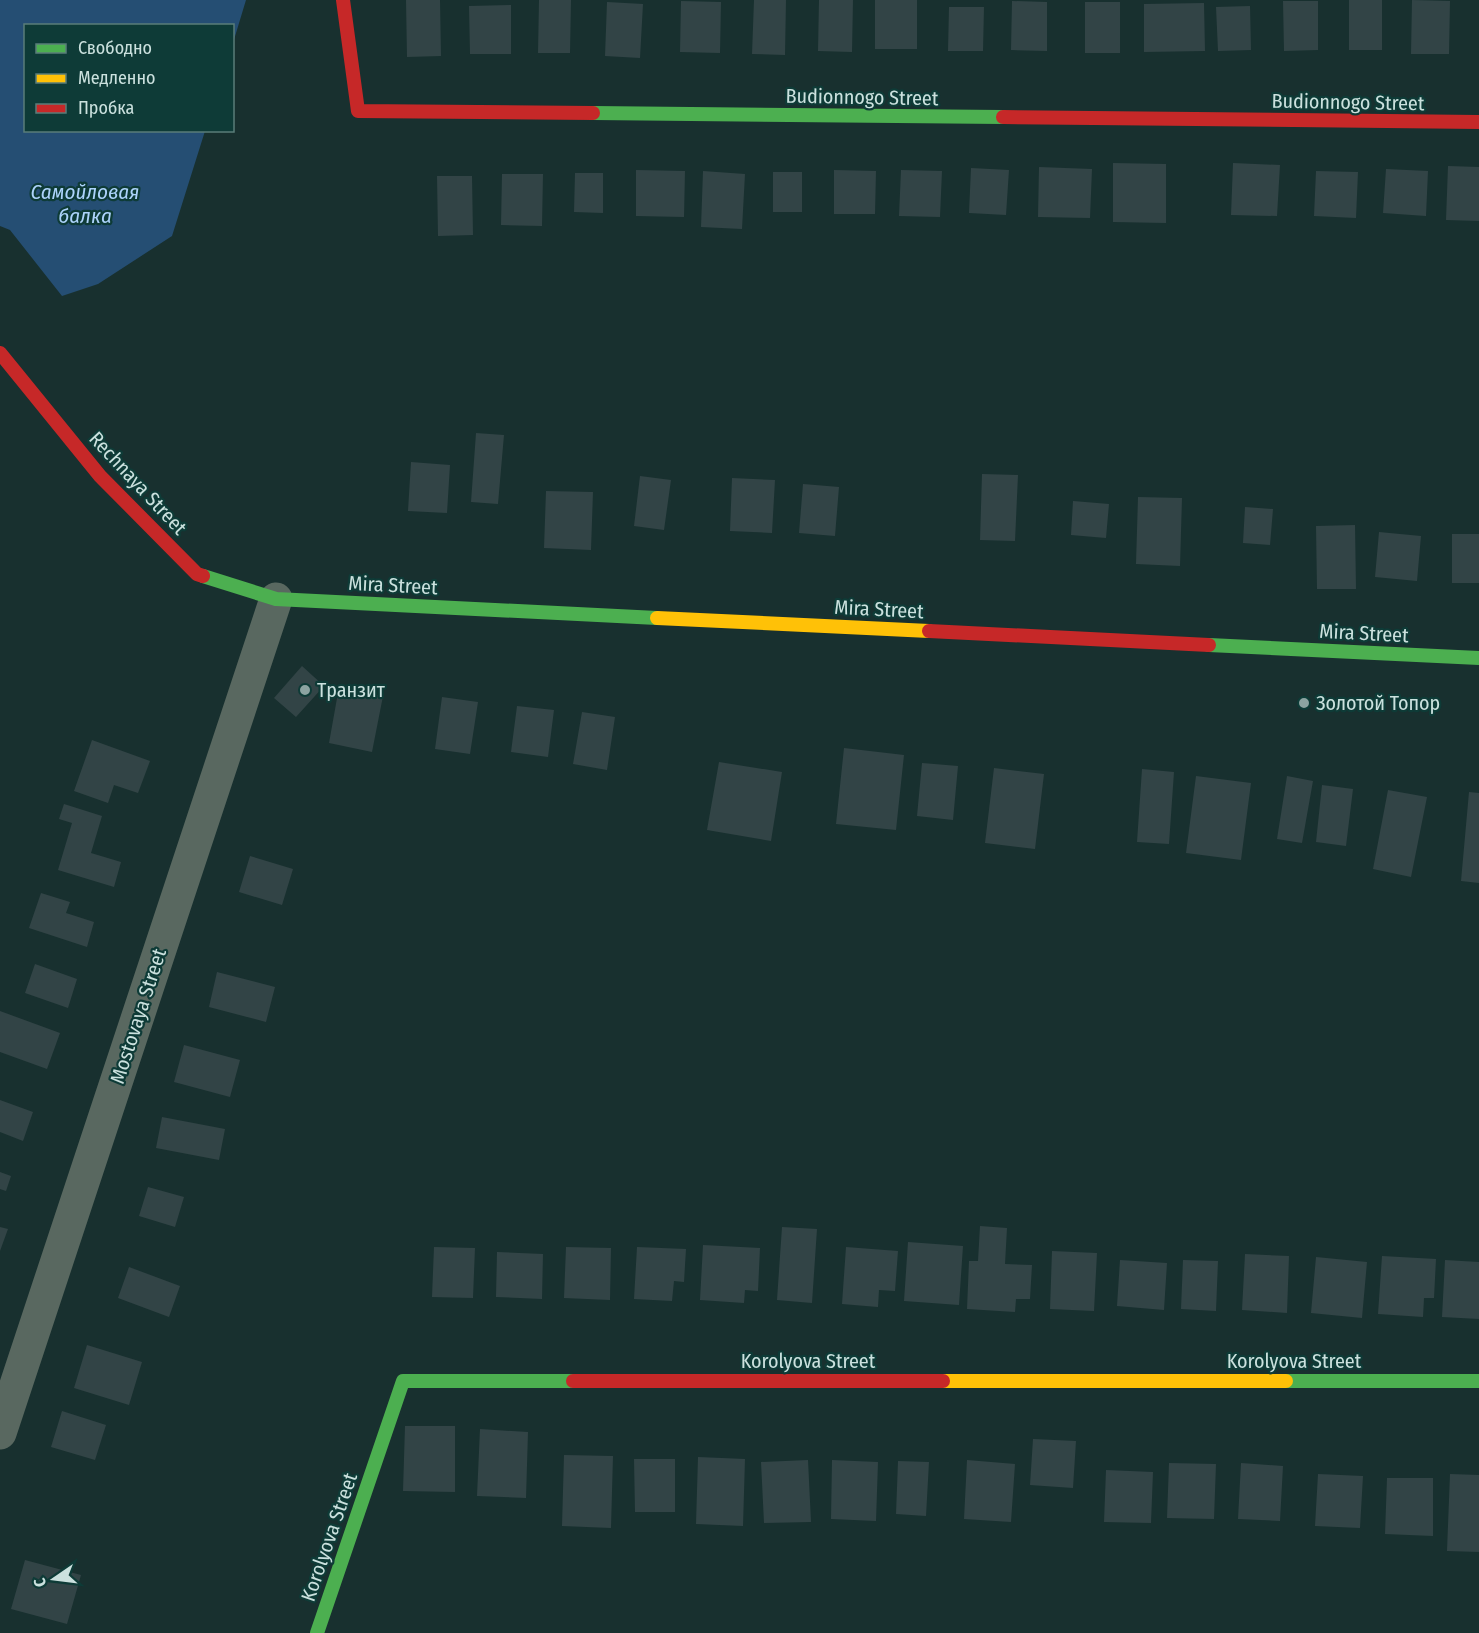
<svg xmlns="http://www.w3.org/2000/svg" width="1479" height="1633" viewBox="0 0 1479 1633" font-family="'Fira Sans Condensed',sans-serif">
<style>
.water{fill:#254e73}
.building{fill:#324446}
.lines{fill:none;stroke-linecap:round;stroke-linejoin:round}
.street{stroke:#596860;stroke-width:33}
.fast{stroke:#4caf50;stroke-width:14}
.slow{stroke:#ffc107;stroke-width:14}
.jam{stroke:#c62828;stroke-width:14}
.poi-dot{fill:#8ca3a1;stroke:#0e3b37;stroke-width:2}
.labels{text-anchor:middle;stroke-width:4.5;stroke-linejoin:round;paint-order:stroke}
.street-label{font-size:20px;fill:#cbe1de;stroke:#0e3b37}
.poi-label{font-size:20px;fill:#cbe1de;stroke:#0e3b37;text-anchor:start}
.water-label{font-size:21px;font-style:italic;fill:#add3fb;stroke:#0e3b37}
</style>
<rect width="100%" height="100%" fill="#18302f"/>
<path class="water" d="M0,0H246L233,43L232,26H26V130L205,131L172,236L98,284L62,296L10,230L0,226Z"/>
<path class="building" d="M406,0H440L441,56L407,57Z
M539,0H571L570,53H538Z
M754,0H786L785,55L752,54Z
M819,0H853L852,52L818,51Z
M875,0H917V49H875Z
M1349,0H1382V50H1349Z
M1412,0L1450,1L1449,54H1411Z
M681,1L721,2L720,53L680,52Z
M1012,1L1047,2V51L1011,50Z
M1283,1H1318V50L1284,51Z
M607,2L643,4L640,58L605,56Z
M1085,2H1120V53H1085Z
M1204,3L1205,51L1144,52V4Z
M511,5V54H470L469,6Z
M1250,6L1251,50L1218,51L1216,7Z
M949,7H984L983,51H948Z
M1113,163L1166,164V223L1113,222Z
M1233,163L1280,165L1277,216L1231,215Z
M1448,166L1479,167V221L1446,220Z
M1039,167L1092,169L1090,218L1038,217Z
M971,168L1009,170L1006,215L969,213Z
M1386,169L1428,171L1426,216L1383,213Z
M636,170L685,171L684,217L636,216Z
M834,170L876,171L875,214H834Z
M901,170L942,171L940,217L899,216Z
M703,171L745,174L742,229L701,227Z
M1316,171L1358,172L1356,218L1314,216Z
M773,172H802V212H773Z
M575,173H603V213L574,212Z
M502,174H543L542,226L501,225Z
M437,176H472L473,235L438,236Z
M476,433L504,435L498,504L471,502Z
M411,462L450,465L447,513L408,511Z
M982,474L1018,475L1015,541L980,540Z
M640,476L671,480L664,530L634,526Z
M732,478L775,480L772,533L730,531Z
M803,484L839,487L835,536L799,533Z
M546,491L593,492L591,550L544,548Z
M1138,497L1182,498L1180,566L1136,564Z
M1073,501L1109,504L1106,538L1071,535Z
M1245,507L1273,509L1270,545L1243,543Z
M1355,525L1356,589H1317L1316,526Z
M1379,532L1421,536L1417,581L1375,577Z
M1452,534H1479V583H1452Z
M302,666L324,686L296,717L274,698Z
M339,687L383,696L372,752L329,743Z
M442,697L478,702L470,754L435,749Z
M517,706L554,710L548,757L511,752Z
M582,712L615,717L607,770L573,764Z
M92,740L150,761L138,793L114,785L108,803L74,791Z
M844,748L904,755L896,830L836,824Z
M719,762L782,772L771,841L707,830Z
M922,763L958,766L953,820L917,816Z
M994,768L1044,774L1035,849L985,843Z
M1142,769L1174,772L1169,844L1137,842Z
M1196,776L1251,783L1241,860L1186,853Z
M1287,776L1313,781L1302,843L1277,839Z
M1322,785L1353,789L1346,846L1316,842Z
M1388,790L1427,797L1411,877L1373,869Z
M1469,792L1479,793V883L1461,881Z
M64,804L102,816L91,853L121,862L114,887L58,870L72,823L59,819Z
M250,856L293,869L282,905L239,892Z
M41,893L70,902L66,913L94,922L87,947L29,928Z
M35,964L77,979L68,1008L25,993Z
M217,972L275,987L266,1022L209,1007Z
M0,1011L60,1033L47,1069L0,1052Z
M184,1045L240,1060L230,1097L174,1082Z
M0,1100L33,1112L23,1141L0,1132Z
M162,1117L225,1129L219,1160L156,1148Z
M0,1172L11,1176L6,1191L0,1189Z
M148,1187L184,1197L175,1227L139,1216Z
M980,1226L1007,1228L1005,1264L1032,1265L1030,1299H1016L1015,1312L967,1309L969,1261H978Z
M0,1227L8,1229L0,1251Z
M782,1227L817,1229L812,1303L777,1300Z
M908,1242L963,1246L959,1305L904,1301Z
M703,1245L760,1248L758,1291L745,1290L744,1303L700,1300Z
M434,1247L475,1248L473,1298L432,1297Z
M566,1247L611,1248L610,1300L564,1298Z
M637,1247L686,1249L684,1282L674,1281L672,1301L634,1299Z
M846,1247L898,1251L895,1291L879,1290L878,1307L842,1304Z
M1052,1251L1097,1253L1094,1311L1050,1309Z
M497,1252L543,1254L542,1299L496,1297Z
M1245,1254L1289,1256L1287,1313L1242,1310Z
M1382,1256L1436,1259L1434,1298H1424L1423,1317L1378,1314Z
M1316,1257L1367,1262L1362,1318L1311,1313Z
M1120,1260L1167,1263L1164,1310L1117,1306Z
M1183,1260L1218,1261L1216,1311L1181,1309Z
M1445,1260L1479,1262V1319L1442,1317Z
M129,1267L180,1286L169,1317L118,1298Z
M87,1345L142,1362L129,1405L74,1388Z
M62,1411L106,1425L95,1460L51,1447Z
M405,1426H455V1492L403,1491Z
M480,1429L528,1432L526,1498L477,1496Z
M1033,1439L1076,1441L1073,1488L1030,1485Z
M564,1455L613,1456L611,1528L562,1526Z
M698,1457L745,1459L743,1526L696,1524Z
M634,1459H675V1512H635Z
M808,1460L811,1522L764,1523L761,1462Z
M832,1460L878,1462L876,1521L831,1519Z
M967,1460L1015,1464L1011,1522L964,1519Z
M898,1461L929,1462L926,1516L896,1514Z
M1169,1463L1216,1464L1214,1519L1167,1518Z
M1241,1463L1283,1466L1280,1521L1238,1519Z
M1106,1470L1153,1472L1151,1523L1104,1522Z
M1318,1474L1363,1476L1360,1528L1315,1526Z
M1450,1474L1479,1475V1552L1447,1551Z
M1387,1478H1433V1536L1385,1534Z
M25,1560L81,1575L67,1624L11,1609Z"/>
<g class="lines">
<path class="street" d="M0,1433L276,599"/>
<path class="fast" d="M593,113L1003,117
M203,576L276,599L657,618
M1209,645L1479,658
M1286,1381H1479
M317,1633L403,1381H573"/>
<path class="slow" d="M657,618L929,631
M943,1381H1286"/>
<path class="jam" d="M343,0L358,111L593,113
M1003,117L1479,122
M0,353L100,476L197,574L203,576
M929,631L1209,645
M573,1381H943"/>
</g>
<g class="poi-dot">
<circle cx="305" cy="690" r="6"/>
<circle cx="1304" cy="703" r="6"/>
</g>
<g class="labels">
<g class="street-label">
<text transform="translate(862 97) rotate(1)" y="7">Budionnogo Street</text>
<text transform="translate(1348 102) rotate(1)" y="7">Budionnogo Street</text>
<text transform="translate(138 483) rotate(47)" y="7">Rechnaya Street</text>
<text transform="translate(393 585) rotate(3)" y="7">Mira Street</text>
<text transform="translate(879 609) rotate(3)" y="7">Mira Street</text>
<text transform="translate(1364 633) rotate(3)" y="7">Mira Street</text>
<text transform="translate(138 1016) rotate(-72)" y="7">Mostovaya Street</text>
<text x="808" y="1368">Korolyova Street</text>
<text x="1294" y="1368">Korolyova Street</text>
<text transform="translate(329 1537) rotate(-71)" y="7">Korolyova Street</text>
</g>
<g class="poi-label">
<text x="317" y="697">Транзит</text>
<text x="1316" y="710">Золотой Топор</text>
</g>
<g class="water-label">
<text x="85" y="199">Самойловая<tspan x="85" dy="24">балка</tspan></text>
</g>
</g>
<rect x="24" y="24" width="210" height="108" fill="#0e3b37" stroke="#5a7d7a" stroke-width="1.5"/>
<rect x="36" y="44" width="30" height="9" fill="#4caf50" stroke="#5a7d7a" stroke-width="1.5"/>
<text x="78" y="54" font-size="18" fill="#cbe1de">Свободно</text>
<rect x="36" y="74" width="30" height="9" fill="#ffc107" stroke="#5a7d7a" stroke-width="1.5"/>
<text x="78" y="84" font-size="18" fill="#cbe1de">Медленно</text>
<rect x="36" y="104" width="30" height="9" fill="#c62828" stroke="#5a7d7a" stroke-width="1.5"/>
<text x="78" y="114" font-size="18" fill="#cbe1de">Пробка</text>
<g transform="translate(54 1579) rotate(256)" stroke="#0e3b37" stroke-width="4.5" paint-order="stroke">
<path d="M0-4.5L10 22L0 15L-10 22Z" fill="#cbe1de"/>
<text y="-9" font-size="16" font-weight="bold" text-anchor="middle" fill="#cbe1de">С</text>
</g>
</svg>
